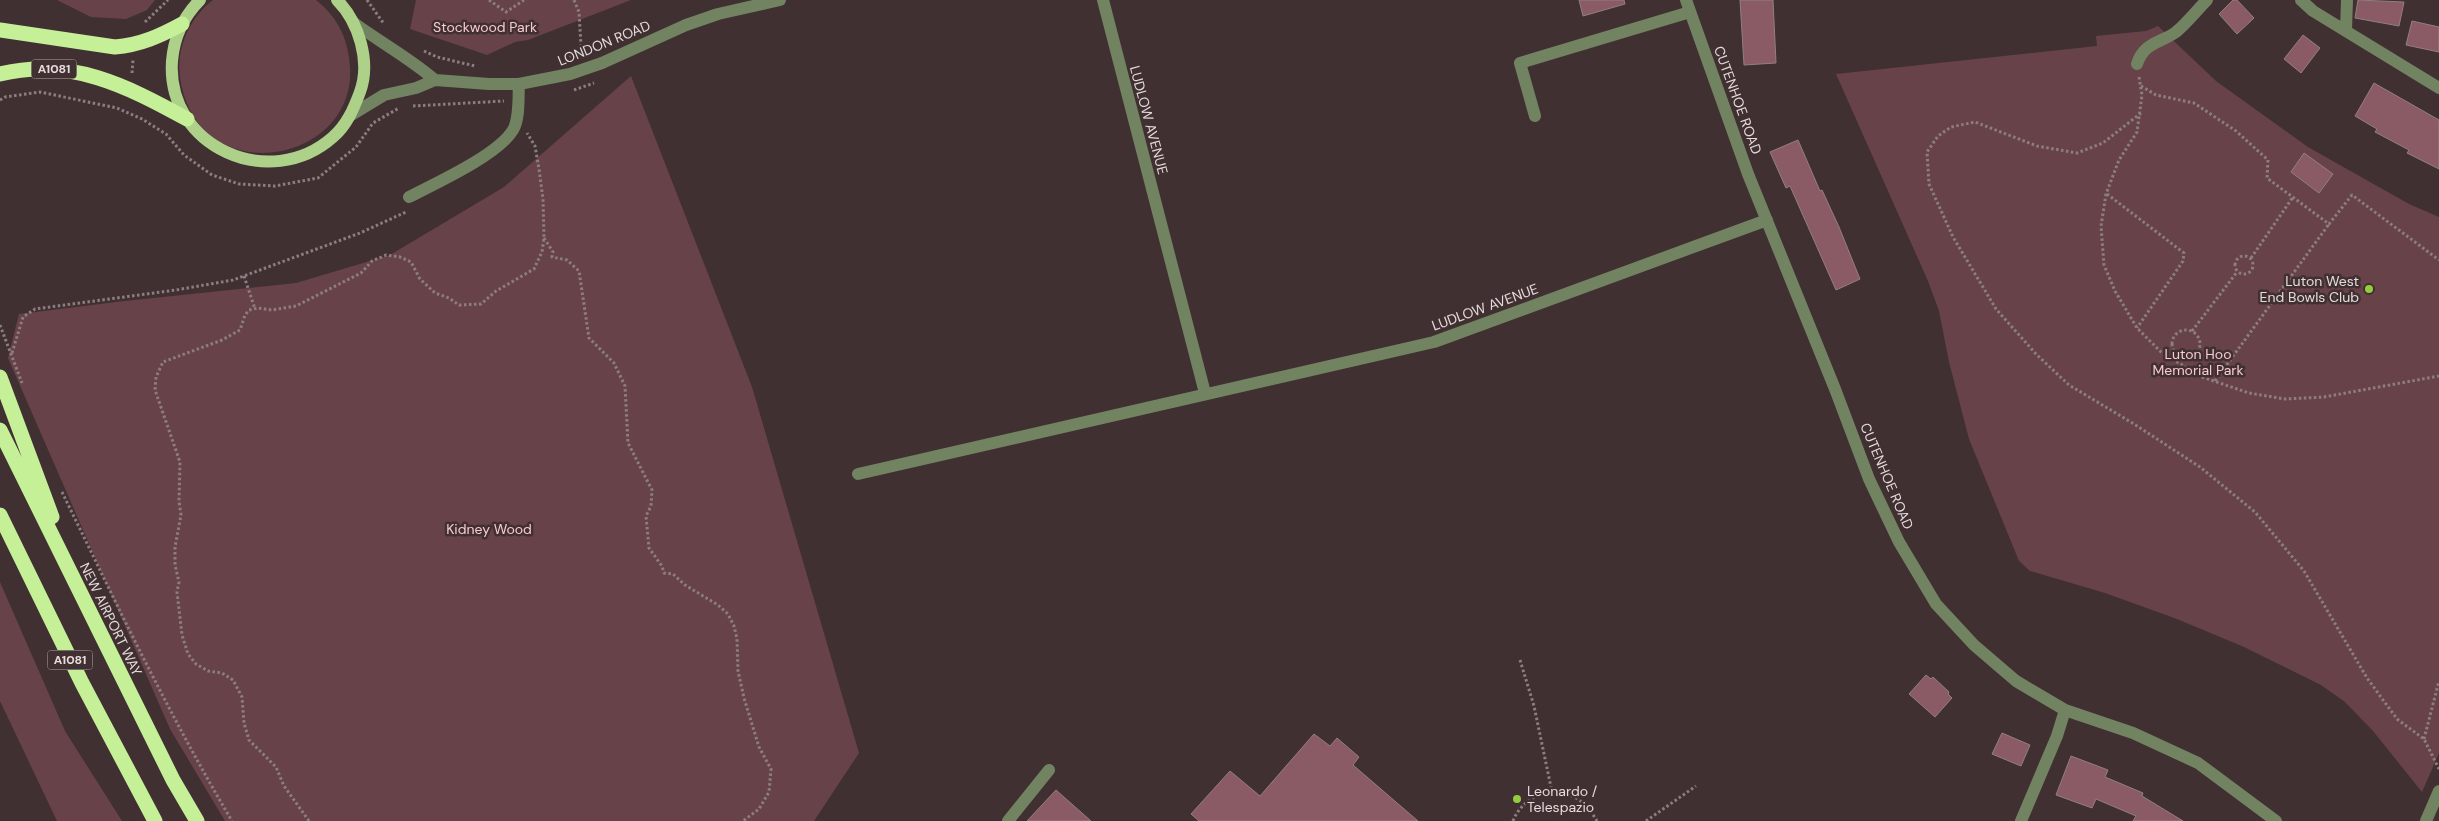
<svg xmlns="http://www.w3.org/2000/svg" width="2439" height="821" viewBox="0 0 2439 821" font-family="'DM Sans',sans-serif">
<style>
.green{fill:#684249}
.building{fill:#8a5b64;stroke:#927f81}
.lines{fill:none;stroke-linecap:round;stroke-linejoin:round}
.path{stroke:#8c7e80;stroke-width:3;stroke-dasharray:2.5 2.5;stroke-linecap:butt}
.minor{stroke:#728361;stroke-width:12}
.major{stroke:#aed189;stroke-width:12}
.highway{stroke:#c6f098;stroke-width:15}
.poi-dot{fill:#92cd3e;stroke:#403032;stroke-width:2}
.labels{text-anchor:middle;stroke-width:5;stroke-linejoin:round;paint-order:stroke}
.shield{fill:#403032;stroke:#b4a8a9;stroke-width:1}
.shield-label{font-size:12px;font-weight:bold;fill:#e6dbdc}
.park-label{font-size:14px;fill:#facad1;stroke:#403032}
.street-label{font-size:14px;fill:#e6dbdc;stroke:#403032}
.poi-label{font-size:14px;fill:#e6dbdc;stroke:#403032;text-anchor:end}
</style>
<rect width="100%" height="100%" fill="#403032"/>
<path class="green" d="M57,0H155L147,10L126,19L91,17Z
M213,0H316C335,15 346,34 349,58C366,164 196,196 180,77C176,48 190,17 213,0Z
M416,0H631L528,40L515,42L487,55L410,29Z
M2158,26L2216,81L2308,147L2409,204L2439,217V753L2422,792L2373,731L2345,702L2321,685L2244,647L2177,619L2105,593L2030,571L2019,561L1969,439L1949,362L1939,311L1928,281L1836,74L2097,46L2096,36L2146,31Z
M631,76L752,387L859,753L814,821H225L170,729L8,358L19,314L125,301L296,283L390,255L504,187Z
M0,582L65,731L122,821H57L0,701Z"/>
<path class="building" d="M1579,0H1624L1625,4L1583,16Z
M1740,0H1773L1776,63L1744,65Z
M2233,0H2237L2254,18L2237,34L2219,14Z
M2358,0L2404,2L2399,26L2355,18Z
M2412,21L2439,27V52L2406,45Z
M2303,35L2320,48L2301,73L2284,59Z
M2374,83L2439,120V169L2407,153L2409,150L2375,132L2377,129L2355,116Z
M1798,140L1820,191L1822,190L1839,227L1860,279L1836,290L1790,186L1786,188L1770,152Z
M2304,153L2333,174L2319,193L2291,172Z
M1926,675L1931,679L1933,677L1949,692L1948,694L1952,698L1935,717L1909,694Z
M2002,733L2030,745L2021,766L1992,754Z
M1314,734L1330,746L1337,738L1359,757L1353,765L1418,821H1199L1191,814L1230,771L1260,796Z
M2071,756L2108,770L2105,777L2143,793L2142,796L2183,821H2133L2136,816L2096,799L2092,808L2056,795Z
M1056,790L1091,821H1027Z"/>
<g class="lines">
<path class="path" d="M367,0L384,24
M489,0L506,12L524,0
M145,22L168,0
M424,51L437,57L475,66
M570,57L581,46L579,12L574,0
M132,73L133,60
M2139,77L2142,95L2137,132L2119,160L2106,194L2101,226L2104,265L2115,291L2137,328L2161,352L2202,377L2249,393L2285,399L2324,397L2439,376
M2141,86L2156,95L2194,103L2236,131L2268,160L2267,178L2329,224L2352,195L2439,260
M574,90L594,83
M0,100L5,97L40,92L117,108L142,119L166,134L184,155L212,175L239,184L275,186L318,178L356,147L373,123L399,108
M413,106L504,101
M2141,113L2103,143L2077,153L2037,146L1975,122L1951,127L1938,136L1927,152L1929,184L1953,237L1996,309L2036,354L2069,385L2134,424L2200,467L2255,512L2304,571L2367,678L2397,719L2424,739L2439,769
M2107,194L2184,253L2183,261L2137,328
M544,238L553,252L552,257L567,260L579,271L589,338L614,363L625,386L628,443L652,490L651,506L646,516L649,548L662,566L664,573L673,574L685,585L718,605L728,614L734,626L737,639L738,671L744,698L759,747L771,769L769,792L759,809L743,821
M2235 265a9 9 0 1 1 18 0a9 9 0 1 1-18 0Z
M2251,258L2293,197
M244,276L255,309
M0,325L22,383
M2172 344a14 14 0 1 1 28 0a14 14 0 1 1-28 0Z
M2192,331L2237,272
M12,353L23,317L35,309L176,290L233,280L360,233L406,212
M2215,381L2329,224
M62,492C116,603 169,715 232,821
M1520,660L1534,706L1552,792
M2424,739L2439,681
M309,821L284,786L276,767L249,740L244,723L242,697L233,680L222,673L208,671L196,664L188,654L182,635L177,592L179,582L175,565V547L181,515L179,501L180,462L155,390L156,377L163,362L222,340L240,330L245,315L249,310L258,308L272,310L296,306L361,273L372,261L386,255L400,257L411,262L420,279L435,293L449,298L459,305L481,304L496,291L534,269L542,252L544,238L543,199L539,169L535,146L527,133
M1513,821C1523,795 1555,784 1579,800C1587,805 1592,813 1597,821
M1646,821L1696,786"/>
<path class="minor" d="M1103,0L1205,393
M1686,0L1748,174L1835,389L1869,479L1899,542L1936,604L1974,645L2016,681L2065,710L2133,733L2198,763L2276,821
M2301,0L2313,11L2439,88
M354,23C380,42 411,59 435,80
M2346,30L2347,0
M2137,64C2144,42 2161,43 2176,32C2187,23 2197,10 2207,0
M351,115L384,95L416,88L435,80L489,84H519L570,74L602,63L686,25L718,14L780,0
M1535,116L1520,63L1690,12
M409,197C436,183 498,155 513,130C520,118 518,98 519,84
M858,474L1434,342L1767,220
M1008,821L1049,770
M2021,821L2057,736L2065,710
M2426,821L2439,791"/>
<path class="major" d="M200,0C183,17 174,37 172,61C166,147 270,193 333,137C347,125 354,108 360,92C371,62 359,22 337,0"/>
<path class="highway" d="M0,30L115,47C140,45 160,36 182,24
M0,74C71,57 127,86 187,119
M0,377L52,517
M0,430L173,780L197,821
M0,515L82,683L155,821"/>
</g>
<g class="poi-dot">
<circle cx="2369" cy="289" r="5"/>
<circle cx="1517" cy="799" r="5"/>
</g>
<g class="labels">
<g class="shield">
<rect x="31.5" y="59.5" width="45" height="19" rx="4"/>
<rect x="47.5" y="650.5" width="45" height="19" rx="4"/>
</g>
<g class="shield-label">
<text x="54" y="73">A1081</text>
<text x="70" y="664">A1081</text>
</g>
<g class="park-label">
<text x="485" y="32">Stockwood Park</text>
<text x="2198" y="359">Luton Hoo<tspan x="2198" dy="16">Memorial Park</tspan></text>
<text x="489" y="534">Kidney Wood</text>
</g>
<g class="street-label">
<text transform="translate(604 43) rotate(-22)" y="5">LONDON ROAD</text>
<text transform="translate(1738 100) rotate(70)" y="5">CUTENHOE ROAD</text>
<text transform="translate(1149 120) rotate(75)" y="5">LUDLOW AVENUE</text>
<text transform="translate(1485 307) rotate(-20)" y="5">LUDLOW AVENUE</text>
<text transform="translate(1887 476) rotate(67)" y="5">CUTENHOE ROAD</text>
<text transform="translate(111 619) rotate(64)" y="5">NEW AIRPORT WAY</text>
</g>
<g class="poi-label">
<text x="2359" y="286">Luton West<tspan x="2359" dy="16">End Bowls Club</tspan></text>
<text x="1527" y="796" text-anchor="start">Leonardo /<tspan x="1527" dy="16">Telespazio</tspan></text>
</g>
</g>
</svg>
